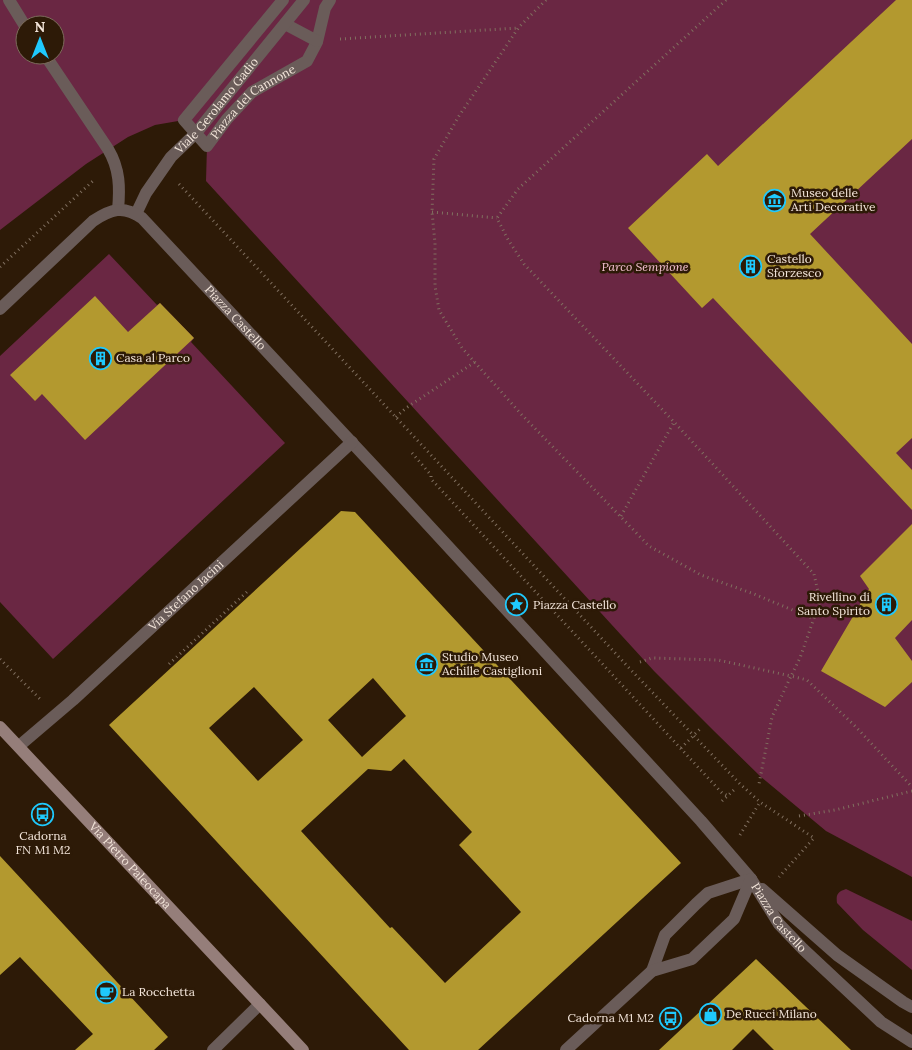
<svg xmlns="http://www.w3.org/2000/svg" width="912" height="1050" viewBox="0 0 912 1050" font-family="Lora,serif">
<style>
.green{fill:#6a2743;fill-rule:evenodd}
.building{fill:#b3992f;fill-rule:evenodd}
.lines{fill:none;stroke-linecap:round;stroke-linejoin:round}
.path{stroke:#817060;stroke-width:3;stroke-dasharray:1 4;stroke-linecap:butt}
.lane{stroke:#6a5c59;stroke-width:12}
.street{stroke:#6a5c59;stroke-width:12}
.secondary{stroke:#957e7a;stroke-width:12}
.labels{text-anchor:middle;stroke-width:5;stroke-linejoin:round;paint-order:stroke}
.street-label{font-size:12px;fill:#f3e5da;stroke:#2d1a07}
.poi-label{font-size:12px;fill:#f3e5da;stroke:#2d1a07;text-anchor:start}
.park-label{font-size:12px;font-style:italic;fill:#f6c3d4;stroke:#2d1a07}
</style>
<rect width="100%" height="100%" fill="#2d1a07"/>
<path class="green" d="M0,0H912V877L826,831L761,777L714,731L654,671L206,181L207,146L184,120L155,125L128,137L86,164L0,230ZM25,25H55V55H25Z
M109,254L157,305L160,303L194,338L191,342L285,443L53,659L0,602V356Z
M846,889L912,921V970L863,930L837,903C836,895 837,892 846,889Z"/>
<path class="building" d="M896,0H912V139L810,234L912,344V438L896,453L912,470V510L713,298L702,308L628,228L707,154L718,166Z
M95,296L128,332L160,303L194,338L85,440L42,394L35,401L10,375Z
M341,511L355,512L681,863L478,1050H409L109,725ZM373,678L406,716L362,757L328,720ZM254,687L303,740L258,781L209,728ZM404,759L472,832L459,845L521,912L445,983L392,927L390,928L301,831L368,769L391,771Z
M912,524V620L895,638L912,661V682L885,707L821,671L869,589L860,576Z
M0,856L168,1037L154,1050H75L93,1034L20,957L0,975Z
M756,959L851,1050H774L753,1029L732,1050H659Z"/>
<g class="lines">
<path class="path" d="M546,0L519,27L459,116L434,159L432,212L435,243V286L439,310L462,348L522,415L649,546L701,575L754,594L814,619
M726,0L518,189L497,218L507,238L524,264L674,422L814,574L820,601L800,658L791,676L807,680L856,727L912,787
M340,39L518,28
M179,184L631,670L740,784L760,802L814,838L779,877
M432,212L497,218
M0,267L95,179
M396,417L406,408L475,362
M412,453L431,475V479L722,793L728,796
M621,516L674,422
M0,659L40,699
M640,662L652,658L718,660L791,676L772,717L759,784
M169,664L249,590
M681,748L702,727
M722,801L736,788
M799,816L835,810L912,791
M740,835L760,802"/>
<path class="lane" d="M213,1050L260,1004"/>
<g class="street">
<path d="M9,0L25,26"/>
<path id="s1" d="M283,0L184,120L207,146L227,119L252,92L307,61L317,42L325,8L330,0"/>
<path d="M285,24L317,41"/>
<path d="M45,55L108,149C120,169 120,188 118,210"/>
<path id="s2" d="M136,214L146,193L171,157L196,133L304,0"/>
<path id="s3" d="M0,309L93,221C111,209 123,205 142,218L385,478L701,821L751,879L779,924L803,949L881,1022L912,1042"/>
<path id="s4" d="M19,746L73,700L352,442"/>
<path d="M762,889L837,955L903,1002L912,1007"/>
<path d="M652,971L665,935L696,904L708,893L751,879"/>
<path d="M566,1050L652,971L692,959L734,919L751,879"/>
</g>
<path class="secondary" id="s5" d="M0,727L303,1050"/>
</g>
<defs>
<symbol id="museum-ring" viewBox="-11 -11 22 22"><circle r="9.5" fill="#2d1a07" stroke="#1fc9fd" stroke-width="1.5"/><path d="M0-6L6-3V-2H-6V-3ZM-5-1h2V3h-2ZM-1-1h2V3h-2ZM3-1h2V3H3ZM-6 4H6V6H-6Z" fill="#1fc9fd"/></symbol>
<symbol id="building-ring" viewBox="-11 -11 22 22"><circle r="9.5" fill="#2d1a07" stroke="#1fc9fd" stroke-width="1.5"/><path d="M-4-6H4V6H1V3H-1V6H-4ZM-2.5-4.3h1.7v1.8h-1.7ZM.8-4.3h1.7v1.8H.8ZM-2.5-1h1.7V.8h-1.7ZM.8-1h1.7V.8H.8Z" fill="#1fc9fd"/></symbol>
<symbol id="sight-ring" viewBox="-11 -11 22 22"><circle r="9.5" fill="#2d1a07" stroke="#1fc9fd" stroke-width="1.5"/><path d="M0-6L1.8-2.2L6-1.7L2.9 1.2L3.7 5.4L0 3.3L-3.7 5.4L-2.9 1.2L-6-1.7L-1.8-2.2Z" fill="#1fc9fd"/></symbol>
<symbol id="bus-ring" viewBox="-11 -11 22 22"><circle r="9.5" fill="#2d1a07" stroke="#1fc9fd" stroke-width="1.5"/><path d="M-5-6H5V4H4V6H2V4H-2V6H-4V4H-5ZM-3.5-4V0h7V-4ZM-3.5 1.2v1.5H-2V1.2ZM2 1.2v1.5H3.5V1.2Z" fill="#1fc9fd"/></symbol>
<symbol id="cafe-ring" viewBox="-11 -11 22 22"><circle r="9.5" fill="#2d1a07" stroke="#1fc9fd" stroke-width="1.5"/><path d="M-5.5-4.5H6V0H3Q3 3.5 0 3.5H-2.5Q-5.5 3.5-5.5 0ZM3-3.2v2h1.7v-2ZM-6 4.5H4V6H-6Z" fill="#1fc9fd"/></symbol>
<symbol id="shop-ring" viewBox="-11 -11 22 22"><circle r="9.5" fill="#2d1a07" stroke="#1fc9fd" stroke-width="1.5"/><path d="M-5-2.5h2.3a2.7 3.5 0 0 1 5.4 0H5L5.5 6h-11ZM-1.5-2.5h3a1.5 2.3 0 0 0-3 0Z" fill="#1fc9fd"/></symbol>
</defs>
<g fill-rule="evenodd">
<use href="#museum-ring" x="762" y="188" width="25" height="25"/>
<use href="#building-ring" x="738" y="254" width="25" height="25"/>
<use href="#building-ring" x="88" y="346" width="25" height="25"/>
<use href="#building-ring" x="874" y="592" width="25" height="25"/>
<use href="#sight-ring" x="504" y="592" width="25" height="25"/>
<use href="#museum-ring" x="414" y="652" width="25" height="25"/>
<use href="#bus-ring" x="30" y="802" width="25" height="25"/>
<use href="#cafe-ring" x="94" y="980" width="25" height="25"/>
<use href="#shop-ring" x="698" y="1002" width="25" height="25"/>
<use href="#bus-ring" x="658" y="1006" width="25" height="25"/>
</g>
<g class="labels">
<g class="street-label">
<text dy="4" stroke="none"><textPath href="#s1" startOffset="255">Piazza del Cannone</textPath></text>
<text dy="4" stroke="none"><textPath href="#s2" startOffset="136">Viale Gerolamo Gadio</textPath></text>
<text dy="4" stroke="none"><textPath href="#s3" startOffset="318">Piazza Castello</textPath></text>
<text dy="4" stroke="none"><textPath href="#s4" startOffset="225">Via Stefano Jacini</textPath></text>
<text dy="4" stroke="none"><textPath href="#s5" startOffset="190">Via Pietro Paleocapa</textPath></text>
<text dy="4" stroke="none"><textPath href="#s3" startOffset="1128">Piazza Castello</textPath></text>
</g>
<g class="poi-label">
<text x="791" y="197">Museo delle<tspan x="791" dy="14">Arti Decorative</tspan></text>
<text x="767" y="263">Castello<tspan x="767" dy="14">Sforzesco</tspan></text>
<text x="116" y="362">Casa al Parco</text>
<text x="870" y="601" text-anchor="end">Rivellino di<tspan x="870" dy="14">Santo Spirito</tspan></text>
<text x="533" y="609">Piazza Castello</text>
<text x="442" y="661">Studio Museo<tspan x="442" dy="14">Achille Castiglioni</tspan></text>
<text x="43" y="840" text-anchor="middle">Cadorna<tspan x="43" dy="14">FN M1 M2</tspan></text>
<text x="122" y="996">La Rocchetta</text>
<text x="726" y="1018">De Rucci Milano</text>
<text x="654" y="1022" text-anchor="end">Cadorna M1 M2</text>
</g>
<g class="park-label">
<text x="645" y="271">Parco Sempione</text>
</g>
</g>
<g transform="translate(40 40)"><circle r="24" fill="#2d1a07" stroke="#7c6b5b"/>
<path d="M0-4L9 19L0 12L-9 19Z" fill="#1fc9fd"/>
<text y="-8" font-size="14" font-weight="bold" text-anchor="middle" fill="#f3e5da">N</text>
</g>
</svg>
